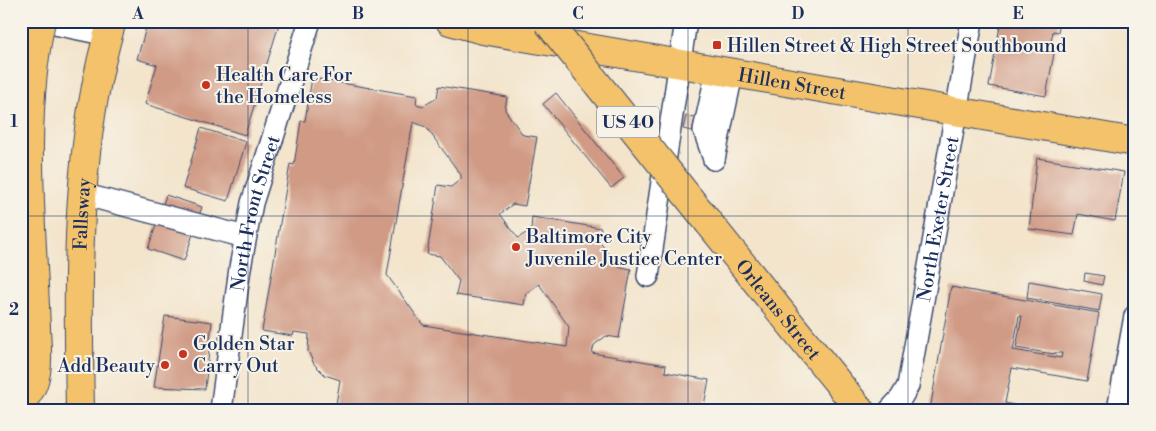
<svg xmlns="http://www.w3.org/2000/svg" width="1156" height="431" viewBox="0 0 1156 431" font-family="'Libre Bodoni',serif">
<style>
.building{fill:#d09a84;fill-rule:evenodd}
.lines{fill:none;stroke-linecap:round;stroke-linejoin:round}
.minor-casing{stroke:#3b4a6e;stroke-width:24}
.major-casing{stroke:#3b4a6e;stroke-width:30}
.highway-casing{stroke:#3b4a6e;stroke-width:30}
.minor{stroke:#fff;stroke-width:21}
.major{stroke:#f3c26a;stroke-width:28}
.highway{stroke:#f3c26a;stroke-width:28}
.major-bridge-casing{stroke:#3b4a6e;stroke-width:30;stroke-linecap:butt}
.highway-bridge-casing{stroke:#3b4a6e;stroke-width:30;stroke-linecap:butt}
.major-bridge{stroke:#f3c26a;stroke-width:28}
.highway-bridge{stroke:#f3c26a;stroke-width:28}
.grid{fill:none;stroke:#1b2f5e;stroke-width:1;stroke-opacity:0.55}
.poi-dot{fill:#c8321e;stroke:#f7f3e8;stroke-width:2}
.labels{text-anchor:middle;stroke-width:4;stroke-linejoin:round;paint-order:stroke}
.shield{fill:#f7f3e8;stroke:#5d6a87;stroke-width:1}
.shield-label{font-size:18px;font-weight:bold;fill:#1b2f5e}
.poi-label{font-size:19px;fill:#1b2f5e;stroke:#f7f3e8;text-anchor:start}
.street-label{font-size:19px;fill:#1b2f5e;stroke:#f7f3e8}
.neatline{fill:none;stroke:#1b2f5e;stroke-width:2}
.grid-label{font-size:16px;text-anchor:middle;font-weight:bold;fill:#1b2f5e}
</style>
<rect width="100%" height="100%" fill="#f7f3e8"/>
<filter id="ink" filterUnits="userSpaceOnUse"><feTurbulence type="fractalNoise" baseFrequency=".02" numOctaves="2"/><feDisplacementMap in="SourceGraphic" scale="10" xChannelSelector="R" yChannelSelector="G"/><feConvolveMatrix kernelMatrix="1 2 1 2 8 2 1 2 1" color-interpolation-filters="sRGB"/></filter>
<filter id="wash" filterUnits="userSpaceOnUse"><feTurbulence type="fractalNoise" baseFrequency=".0096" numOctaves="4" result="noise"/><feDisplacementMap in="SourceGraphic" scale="20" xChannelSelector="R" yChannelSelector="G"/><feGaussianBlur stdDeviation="1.12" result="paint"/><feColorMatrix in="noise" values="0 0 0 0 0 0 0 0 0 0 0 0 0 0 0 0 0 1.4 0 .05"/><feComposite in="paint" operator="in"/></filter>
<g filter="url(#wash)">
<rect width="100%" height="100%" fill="#f3e4cb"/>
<g id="blocks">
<path class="building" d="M148,21H280L245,135L145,104L157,65L137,59Z
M649,21H663L662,25Z
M1001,21H1060L1058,32L1053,31L1050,47L1055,48L1046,96L989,86Z
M312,78L417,96L416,104L423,106L437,98L439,86L507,97L505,110L523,135L537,137L525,206L513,204L500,214L518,238L531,230L532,217L601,228L599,241L617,266L631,269L619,338L606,336L594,345L592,353L666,365L665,372L709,380L703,410H360V407L336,404L340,380L325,375L314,364L308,351L309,334L294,332L293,336L262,331L290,164L294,165L301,121H305ZM413,122L426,127L461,175V179L451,187L438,185L427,254L440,256L459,281L456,295L524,305L526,293L539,284L569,327L567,347L423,325L387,275Z
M556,93L624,178L611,188L543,104Z
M686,116L695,118L692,131L683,129Z
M201,128L246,142L228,201L183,188Z
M1037,158L1124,172L1115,221L1078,214L1074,235L1029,229Z
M166,195L202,207L184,261L148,249Z
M1085,273L1104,276L1102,285L1084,281Z
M1029,281L1102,294L1099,311L1027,298Z
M951,287L1099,313L1087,381L1012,368L1005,403L1036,410H930ZM1019,316H1022L1016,348L1054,354V353H1062L1061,358L1013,350Z
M165,316L212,322L205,389L154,387Z"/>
</g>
</g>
<g filter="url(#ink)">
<use href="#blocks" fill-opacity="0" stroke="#3b4a6e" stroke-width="1"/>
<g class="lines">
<defs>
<g id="minor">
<path d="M40,21L108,35"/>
<path d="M714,159L704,130L717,71"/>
<path d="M714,159L732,74"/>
<path d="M82,194L245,237"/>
<path d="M648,276L686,21"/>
<path id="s1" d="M221,410L240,268L252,203L310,21"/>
<path id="s2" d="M890,410L901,398L908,386L972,21"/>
<path d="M1118,410L1135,316"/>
</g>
<g id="major">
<path id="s3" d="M450,21L483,30L1135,142"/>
<path id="s4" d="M709,223L860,410"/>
<path id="s5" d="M80,410C78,280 74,147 112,21"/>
</g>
<path id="highway" d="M21,401C42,383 37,352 36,328"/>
</defs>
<use href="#minor" class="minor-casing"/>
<use href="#major" class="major-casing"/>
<use href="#highway" class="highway-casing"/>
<use href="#minor" class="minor"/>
<use href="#major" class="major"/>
<use href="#highway" class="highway"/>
<defs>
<path id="major-bridge" d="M547,21L709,223"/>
<path id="highway-bridge" d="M36,328C32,226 20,121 41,21"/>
</defs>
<use href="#major-bridge" class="major-bridge-casing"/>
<use href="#highway-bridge" class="highway-bridge-casing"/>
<use href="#major-bridge" class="major-bridge"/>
<use href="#highway-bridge" class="highway-bridge"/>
</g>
</g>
<path class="grid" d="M248,21V410M468,21V410M688,21V410M908,21V410M21,216H1135"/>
<g class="poi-dot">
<rect x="712" y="40" width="10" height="10" rx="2.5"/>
<circle cx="206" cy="85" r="5"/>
<circle cx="516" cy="247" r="5"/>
<circle cx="183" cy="354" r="5"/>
<circle cx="165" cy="365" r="5"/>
</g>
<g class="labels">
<rect class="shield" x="597" y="106.5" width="62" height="31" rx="4"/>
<g class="shield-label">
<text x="628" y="128">US 40</text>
</g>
<g class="poi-label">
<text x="727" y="52">Hillen Street &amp; High Street Southbound</text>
<text x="216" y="81">Health Care For<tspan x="216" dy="22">the Homeless</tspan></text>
<text x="526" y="243">Baltimore City<tspan x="526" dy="22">Juvenile Justice Center</tspan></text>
<text x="193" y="350">Golden Star<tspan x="193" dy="22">Carry Out</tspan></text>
<text x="155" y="372" text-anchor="end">Add Beauty</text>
</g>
<g class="street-label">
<text dy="7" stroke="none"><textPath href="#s3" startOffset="348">Hillen Street</textPath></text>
<text dy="7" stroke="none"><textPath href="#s1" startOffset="200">North Front Street</textPath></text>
<text dy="7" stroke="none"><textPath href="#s5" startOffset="196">Fallsway</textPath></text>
<text dy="7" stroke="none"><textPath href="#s2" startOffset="200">North Exeter Street</textPath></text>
<text dy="7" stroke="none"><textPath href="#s4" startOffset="111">Orleans Street</textPath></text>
</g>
</g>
<rect width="1156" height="431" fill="none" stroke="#f7f3e8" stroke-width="55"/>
<rect x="28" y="28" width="1100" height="376" class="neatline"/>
<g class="grid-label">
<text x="138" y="19">A</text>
<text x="358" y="19">B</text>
<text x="578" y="19">C</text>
<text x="798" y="19">D</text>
<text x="1018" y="19">E</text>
<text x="14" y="127">1</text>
<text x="14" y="315">2</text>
</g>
</svg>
